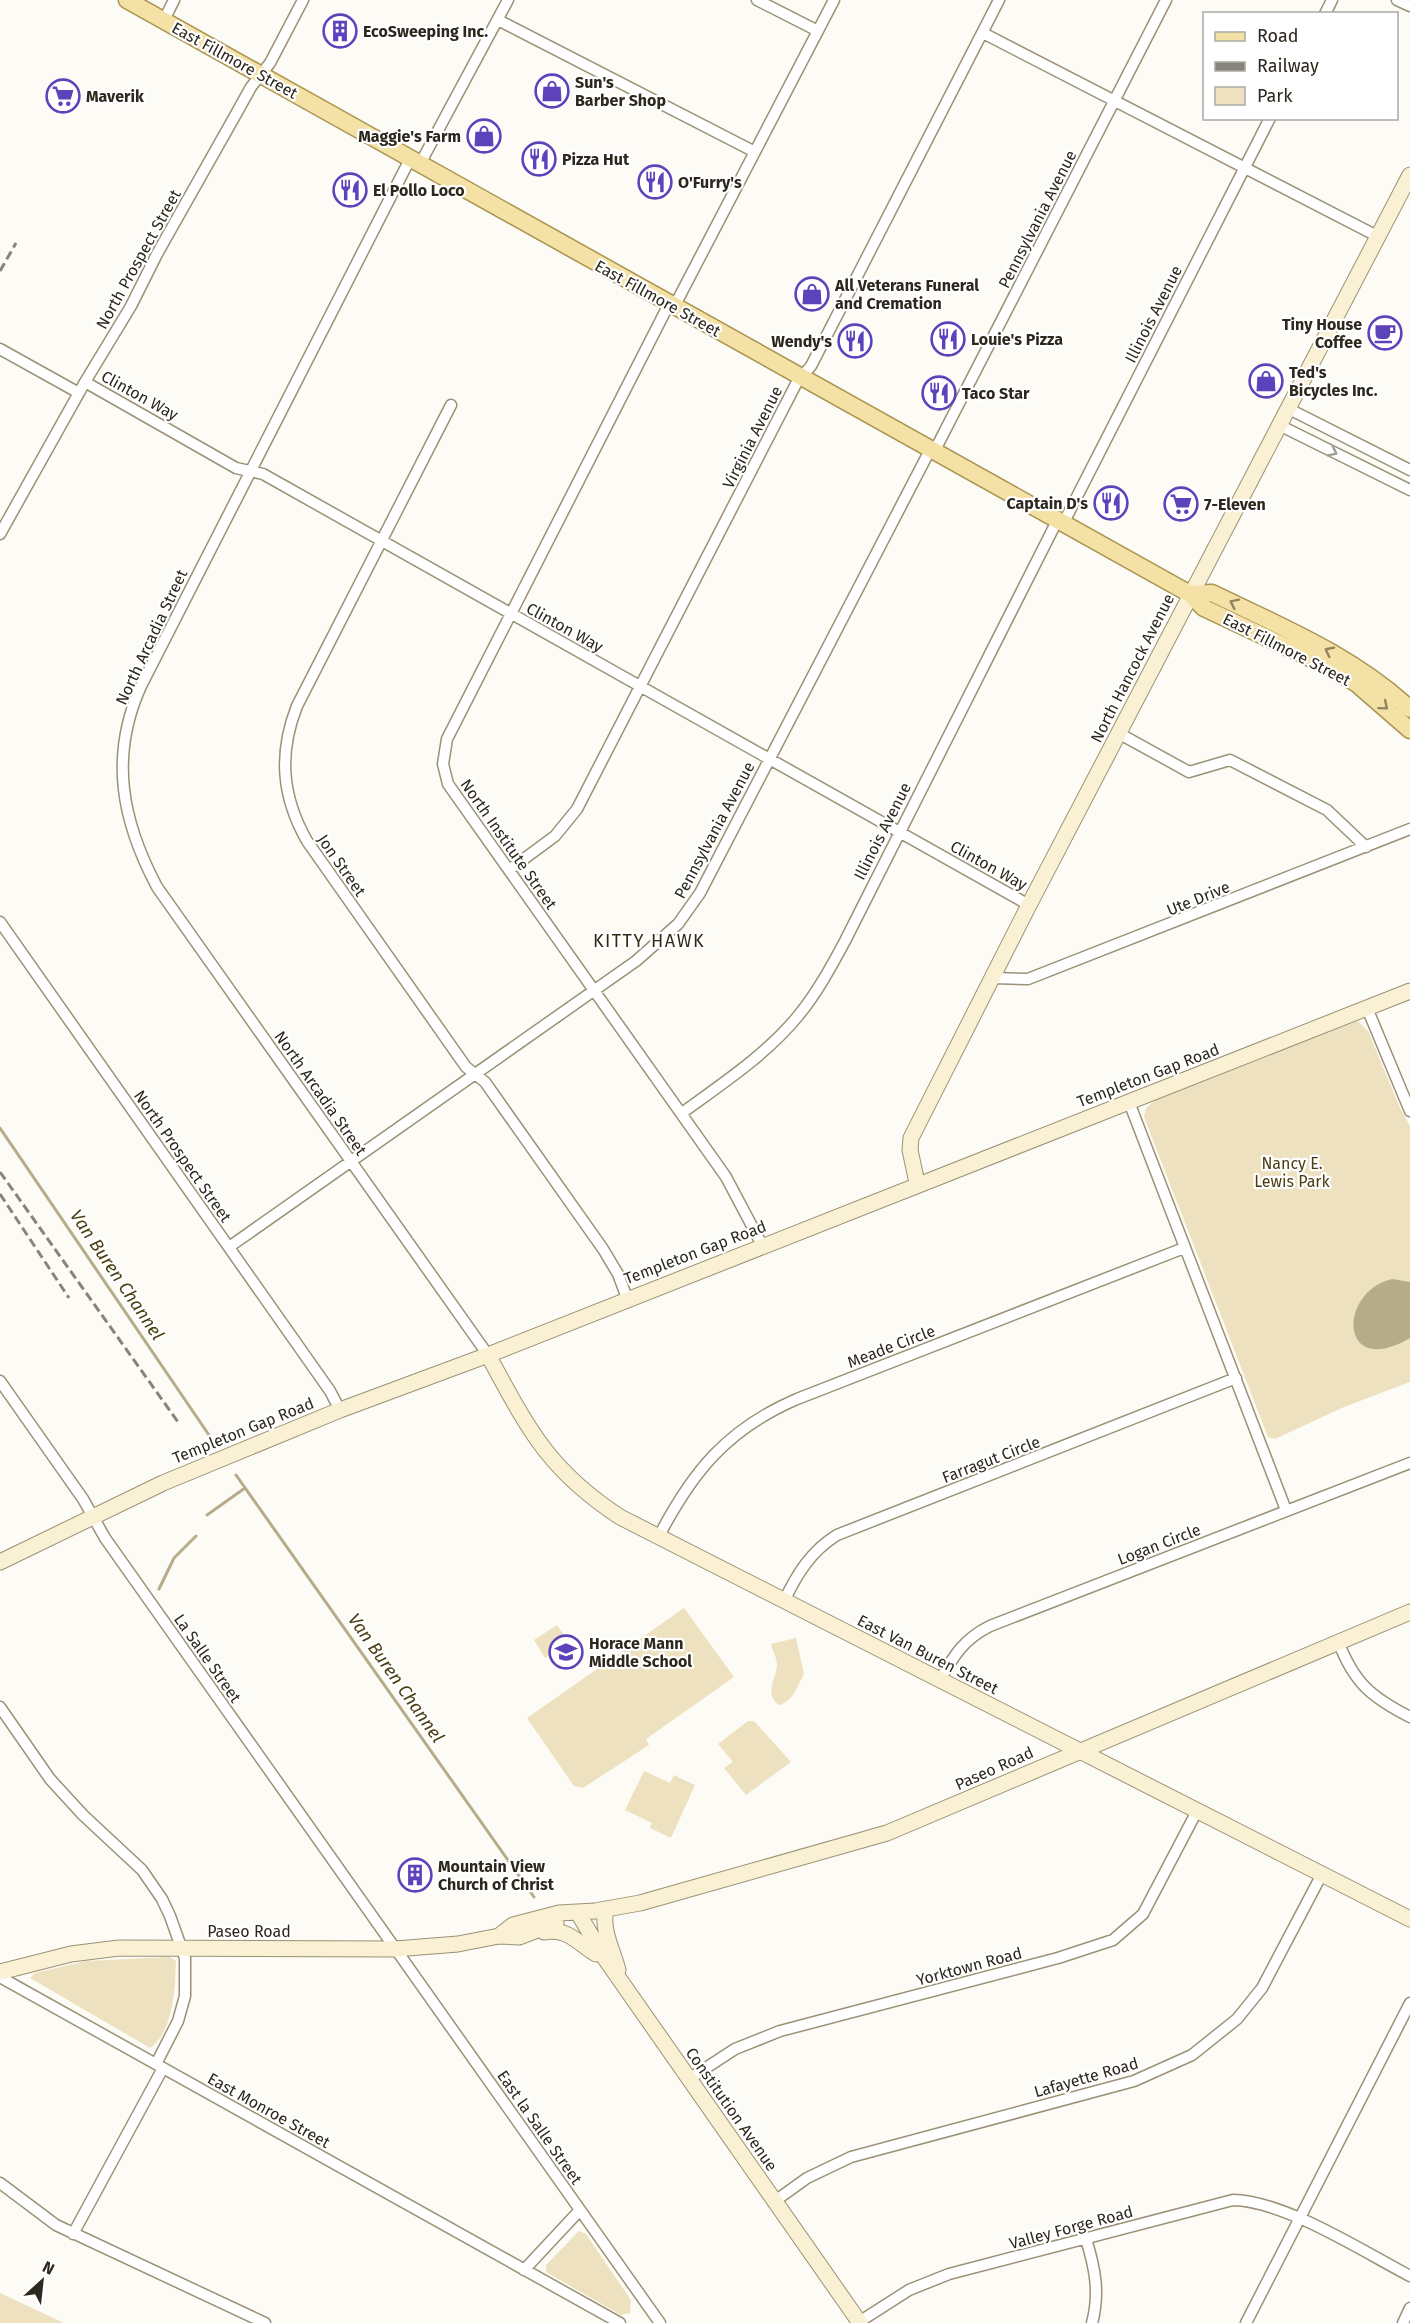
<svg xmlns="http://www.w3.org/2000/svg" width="1410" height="2323" viewBox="0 0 1410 2323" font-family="'Fira Sans',sans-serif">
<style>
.green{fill:#ede1bf}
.water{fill:#b7ac8a}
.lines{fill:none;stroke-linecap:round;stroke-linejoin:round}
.stream{stroke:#b7ac8a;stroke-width:3}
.street-casing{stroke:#9b9176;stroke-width:13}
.secondary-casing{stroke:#9b9176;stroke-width:17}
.primary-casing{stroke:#a99350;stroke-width:19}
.street{stroke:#fff;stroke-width:10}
.secondary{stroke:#faf0d3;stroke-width:15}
.primary{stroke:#f4e1a6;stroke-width:16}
.rail{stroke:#87847c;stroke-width:3;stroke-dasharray:9 4.5;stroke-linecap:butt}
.oneway{stroke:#a09e99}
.oneway2{stroke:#908462}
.labels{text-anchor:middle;stroke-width:4.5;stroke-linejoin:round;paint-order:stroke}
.poi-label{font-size:16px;font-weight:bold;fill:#2c281d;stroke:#fff;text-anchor:start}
.street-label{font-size:16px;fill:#2c281d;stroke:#fff}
.park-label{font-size:16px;fill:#493c10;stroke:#fff}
.neighbourhood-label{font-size:18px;letter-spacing:1.5px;fill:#322a12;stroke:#fff}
.water-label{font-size:18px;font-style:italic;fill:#4b3e12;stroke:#fff}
</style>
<rect width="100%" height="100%" fill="#fdfbf5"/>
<path class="green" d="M1358,1021L1368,1031L1400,1108L1410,1126V1382L1344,1407L1275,1439L1268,1437L1144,1117L1146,1108L1157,1099Z
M684,1608L734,1677L646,1739L649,1745L583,1788L574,1786L527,1718Z
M557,1625L569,1642L545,1658L534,1640Z
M796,1638L804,1674C798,1685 792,1703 779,1705C763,1693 777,1679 777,1664C777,1658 772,1650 771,1644Z
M748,1721H754L791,1762L746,1795L724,1768L733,1762L718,1744Z
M644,1771L670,1783L674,1775L695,1785L671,1838L650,1828L652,1823L625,1810Z
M170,1957L176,1961C175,1988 174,2031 150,2048L30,1978L35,1973L86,1961Z
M579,2231L586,2234L631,2300L630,2313L621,2315L546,2272V2265Z
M0,2293L64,2323H0Z"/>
<path class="water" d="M1392,1279L1410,1282V1338C1339,1380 1337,1292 1392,1279Z"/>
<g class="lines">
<path class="stream" d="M0,1128L211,1438
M236,1475L534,1897
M207,1515L245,1488
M159,1589L174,1558L196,1536"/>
<defs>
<path id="street" d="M757,0L818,31
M1397,0L1410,6
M1325,14L1332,0
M164,20L174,0
M498,20L755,152
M983,33L1377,236
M410,159L141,686C109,757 122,821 157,887L488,1355
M420,164L508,0
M669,304L447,739L443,764L448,784L726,1177L762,1245
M674,307L834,0
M0,349L79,393
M85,382L236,468L263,474L1029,905
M451,405L297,706C278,754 282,797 307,841L466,1067L485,1082L603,1249L618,1274L627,1298
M1289,409L1410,470
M1281,426L1410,490
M934,452L1166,0
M1063,524L1270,118
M0,534L85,382L131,306L157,254L236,114L251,87L270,63L303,0
M1120,734L1189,772L1230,760L1327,810L1366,847
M509,870L555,836L577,809L797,382L811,366L999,0
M0,922L330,1391L340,1410
M993,978L1028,979L1410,829
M1367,1008L1410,1111
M1129,1102L1286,1510
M682,1113C723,1083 766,1055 798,1016C817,993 831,967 845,941L1057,521
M229,1247L636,961L678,924L700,893L930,450
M0,1381L83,1499L105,1538L660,2323
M658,1538C692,1472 727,1429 797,1399L1184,1248
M784,1601C797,1574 811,1551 837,1535L1236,1378
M1338,1641C1354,1683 1371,1697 1410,1717
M940,1680C954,1655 964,1639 990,1626L1410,1463
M0,1707L50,1779L83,1815L142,1870L162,1899L170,1916L185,1958V1996L178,2021L156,2064
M0,1977L620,2323
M689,2079L735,2049L780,2031L1058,1958L1113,1940L1143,1914L1197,1811
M0,2183L56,2225L265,2323
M775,2201L807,2178L851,2157L1134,2081L1192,2055L1237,2019L1262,1988L1322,1874
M73,2234L163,2068
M1086,2239C1095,2268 1100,2293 1092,2323
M524,2270L580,2210
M859,2322L909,2290L949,2274L1233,2200C1285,2201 1362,2251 1410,2276
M1246,2323L1410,2003
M1403,2323L1410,2308"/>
<path id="secondary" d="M917,1183L910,1150L911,1138L1029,905L1410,175
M488,1355C528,1428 547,1469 620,1517L1410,1919
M0,1562L163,1483L340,1410L488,1355L1410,991
M606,1909C601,1930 613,1950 618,1970
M578,1913L606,1960L860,2323
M544,1932C569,1928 577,1943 596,1954
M499,1936L513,1925L559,1913L595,1911L640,1903L887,1833L1410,1612
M0,1972L71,1954L119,1948L395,1949L458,1944L499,1936L519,1937L556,1923"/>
<path id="primary" d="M127,0L1190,594L1204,608L1329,667L1357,684L1410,730
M1190,594L1212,593C1282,627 1353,656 1410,709"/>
</defs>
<use href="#street" class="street-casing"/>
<use href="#secondary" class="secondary-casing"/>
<use href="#primary" class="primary-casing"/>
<use href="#street" class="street"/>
<use href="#secondary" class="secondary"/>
<use href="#primary" class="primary"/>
<path class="rail" d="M0,271L16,243
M0,1172L178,1422
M0,1194L69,1298"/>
</g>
<defs><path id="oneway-chevron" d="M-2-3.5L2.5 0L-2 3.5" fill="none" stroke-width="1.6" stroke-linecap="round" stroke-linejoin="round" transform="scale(1.5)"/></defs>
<use class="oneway" href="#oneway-chevron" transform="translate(1333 452) rotate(26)"/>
<g class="oneway2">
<use href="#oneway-chevron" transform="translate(1234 603) rotate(-154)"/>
<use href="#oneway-chevron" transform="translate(1329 651) rotate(-153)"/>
<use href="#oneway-chevron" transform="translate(1384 706) rotate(40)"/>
</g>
<defs>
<symbol id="building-ring" viewBox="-11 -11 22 22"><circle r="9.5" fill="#fff" stroke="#5c43bb" stroke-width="1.5"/><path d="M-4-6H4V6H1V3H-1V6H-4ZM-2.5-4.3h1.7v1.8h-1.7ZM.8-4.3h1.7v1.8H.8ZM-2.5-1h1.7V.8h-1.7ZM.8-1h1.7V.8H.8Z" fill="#5c43bb"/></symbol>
<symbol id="shop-ring" viewBox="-11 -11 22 22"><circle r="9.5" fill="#fff" stroke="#5c43bb" stroke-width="1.5"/><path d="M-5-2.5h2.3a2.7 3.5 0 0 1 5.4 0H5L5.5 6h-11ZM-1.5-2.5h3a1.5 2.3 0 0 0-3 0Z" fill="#5c43bb"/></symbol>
<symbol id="supermarket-ring" viewBox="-11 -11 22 22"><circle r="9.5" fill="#fff" stroke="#5c43bb" stroke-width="1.5"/><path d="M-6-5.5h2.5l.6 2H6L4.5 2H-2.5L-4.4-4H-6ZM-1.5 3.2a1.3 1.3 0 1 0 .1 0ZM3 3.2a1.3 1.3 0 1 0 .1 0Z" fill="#5c43bb"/></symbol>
<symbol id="restaurant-ring" viewBox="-11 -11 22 22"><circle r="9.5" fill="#fff" stroke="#5c43bb" stroke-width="1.5"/><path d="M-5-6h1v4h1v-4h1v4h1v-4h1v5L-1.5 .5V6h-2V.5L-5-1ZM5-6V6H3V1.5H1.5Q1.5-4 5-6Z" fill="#5c43bb"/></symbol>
<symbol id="cafe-ring" viewBox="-11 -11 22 22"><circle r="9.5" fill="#fff" stroke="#5c43bb" stroke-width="1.5"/><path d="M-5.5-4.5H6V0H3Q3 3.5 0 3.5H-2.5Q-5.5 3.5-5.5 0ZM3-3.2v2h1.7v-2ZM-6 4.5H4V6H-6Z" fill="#5c43bb"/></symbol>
<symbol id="school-ring" viewBox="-11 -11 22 22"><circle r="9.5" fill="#fff" stroke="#5c43bb" stroke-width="1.5"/><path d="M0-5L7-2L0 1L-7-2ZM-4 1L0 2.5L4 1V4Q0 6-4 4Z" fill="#5c43bb"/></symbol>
</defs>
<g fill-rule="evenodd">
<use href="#building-ring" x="321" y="12" width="38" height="38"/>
<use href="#shop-ring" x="533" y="72" width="38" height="38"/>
<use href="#supermarket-ring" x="44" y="77" width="38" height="38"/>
<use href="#shop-ring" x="465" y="117" width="38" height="38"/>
<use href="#restaurant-ring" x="520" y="140" width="38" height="38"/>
<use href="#restaurant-ring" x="636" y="163" width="38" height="38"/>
<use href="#restaurant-ring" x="331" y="171" width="38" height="38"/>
<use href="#shop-ring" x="793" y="275" width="38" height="38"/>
<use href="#cafe-ring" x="1366" y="314" width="38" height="38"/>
<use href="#restaurant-ring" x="929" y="320" width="38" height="38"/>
<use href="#restaurant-ring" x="836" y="322" width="38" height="38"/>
<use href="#shop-ring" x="1247" y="362" width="38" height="38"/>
<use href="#restaurant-ring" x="920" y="374" width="38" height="38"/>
<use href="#restaurant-ring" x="1092" y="484" width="38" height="38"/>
<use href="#supermarket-ring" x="1162" y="485" width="38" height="38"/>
<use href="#school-ring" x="547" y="1633" width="38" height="38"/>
<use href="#building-ring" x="396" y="1856" width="38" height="38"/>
</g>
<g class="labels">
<g class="poi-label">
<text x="363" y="37">EcoSweeping Inc.</text>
<text x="575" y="88">Sun's<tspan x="575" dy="18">Barber Shop</tspan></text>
<text x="86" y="102">Maverik</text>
<text x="461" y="142" text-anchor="end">Maggie's Farm</text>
<text x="562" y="165">Pizza Hut</text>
<text x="678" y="188">O'Furry's</text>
<text x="373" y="196">El Pollo Loco</text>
<text x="835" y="291">All Veterans Funeral<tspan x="835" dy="18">and Cremation</tspan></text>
<text x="1362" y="330" text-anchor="end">Tiny House<tspan x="1362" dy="18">Coffee</tspan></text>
<text x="971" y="345">Louie's Pizza</text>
<text x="832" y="347" text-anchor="end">Wendy's</text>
<text x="1289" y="378">Ted's<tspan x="1289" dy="18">Bicycles Inc.</tspan></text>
<text x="962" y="399">Taco Star</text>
<text x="1088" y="509" text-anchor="end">Captain D's</text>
<text x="1204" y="510">7-Eleven</text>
<text x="589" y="1649">Horace Mann<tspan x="589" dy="18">Middle School</tspan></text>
<text x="438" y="1872">Mountain View<tspan x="438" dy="18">Church of Christ</tspan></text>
</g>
<g class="street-label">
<text transform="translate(235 60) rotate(29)" y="6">East Fillmore Street</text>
<text transform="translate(1037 219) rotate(-63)" y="6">Pennsylvania Avenue</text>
<text transform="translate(138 259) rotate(-61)" y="6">North Prospect Street</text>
<text transform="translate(658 298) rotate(29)" y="6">East Fillmore Street</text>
<text transform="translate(1153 314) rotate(-63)" y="6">Illinois Avenue</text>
<text transform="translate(140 395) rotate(29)" y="6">Clinton Way</text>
<text transform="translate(752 437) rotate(-63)" y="6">Virginia Avenue</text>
<text transform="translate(565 627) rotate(29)" y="6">Clinton Way</text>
<text transform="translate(151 637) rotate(-65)" y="6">North Arcadia Street</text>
<text transform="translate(1287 649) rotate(27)" y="6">East Fillmore Street</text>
<text transform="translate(1132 668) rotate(-63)" y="6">North Hancock Avenue</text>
<text transform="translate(714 830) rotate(-62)" y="6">Pennsylvania Avenue</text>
<text transform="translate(882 831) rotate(-63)" y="6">Illinois Avenue</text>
<text transform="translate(509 844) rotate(55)" y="6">North Institute Street</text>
<text transform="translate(342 865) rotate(55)" y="6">Jon Street</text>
<text transform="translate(989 865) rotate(29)" y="6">Clinton Way</text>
<text transform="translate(1198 898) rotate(-22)" y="6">Ute Drive</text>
<text transform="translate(1148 1075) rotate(-21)" y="6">Templeton Gap Road</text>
<text transform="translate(321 1093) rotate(55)" y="6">North Arcadia Street</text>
<text transform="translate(183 1156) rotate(55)" y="6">North Prospect Street</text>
<text transform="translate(695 1252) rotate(-21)" y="6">Templeton Gap Road</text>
<text transform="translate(891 1346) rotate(-21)" y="6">Meade Circle</text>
<text transform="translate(243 1430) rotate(-22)" y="6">Templeton Gap Road</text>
<text transform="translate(991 1459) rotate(-21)" y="6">Farragut Circle</text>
<text transform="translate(1159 1544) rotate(-21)" y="6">Logan Circle</text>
<text transform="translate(928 1654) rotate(27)" y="6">East Van Buren Street</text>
<text transform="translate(208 1658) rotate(55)" y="6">La Salle Street</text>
<text transform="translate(994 1768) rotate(-24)" y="6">Paseo Road</text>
<text x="249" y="1937">Paseo Road</text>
<text transform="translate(969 1966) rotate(-15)" y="6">Yorktown Road</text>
<text transform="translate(1086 2077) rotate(-16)" y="6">Lafayette Road</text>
<text transform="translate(732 2109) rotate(55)" y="6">Constitution Avenue</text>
<text transform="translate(269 2110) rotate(29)" y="6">East Monroe Street</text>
<text transform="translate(540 2127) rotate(55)" y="6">East la Salle Street</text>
<text transform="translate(1071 2227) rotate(-15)" y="6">Valley Forge Road</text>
</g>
<g class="park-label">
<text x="1292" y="1169">Nancy E.<tspan x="1292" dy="18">Lewis Park</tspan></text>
</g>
<g class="neighbourhood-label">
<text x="649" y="947">KITTY HAWK</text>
</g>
<g class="water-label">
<text transform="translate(117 1275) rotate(56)" y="6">Van Buren Channel</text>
<text transform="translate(396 1678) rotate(55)" y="6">Van Buren Channel</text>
</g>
</g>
<rect x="1203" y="12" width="195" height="108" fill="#ffffff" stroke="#aba9a5" stroke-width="1.5"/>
<rect x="1215" y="32" width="30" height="9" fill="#f4e1a6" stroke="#aba9a5" stroke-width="1.5"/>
<text x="1257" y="42" font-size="18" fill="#2c281d">Road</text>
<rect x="1215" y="62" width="30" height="9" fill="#87847c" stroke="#aba9a5" stroke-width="1.5"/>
<text x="1257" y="72" font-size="18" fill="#2c281d">Railway</text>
<rect x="1215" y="87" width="30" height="18" fill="#ede1bf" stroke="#aba9a5" stroke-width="1.5"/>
<text x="1257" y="102" font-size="18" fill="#2c281d">Park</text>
<g transform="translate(42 2281) rotate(27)" stroke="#ffffff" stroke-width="4.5" paint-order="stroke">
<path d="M0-4.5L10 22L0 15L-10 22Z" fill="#2c281d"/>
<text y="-9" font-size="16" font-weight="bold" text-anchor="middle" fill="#2c281d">N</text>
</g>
</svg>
